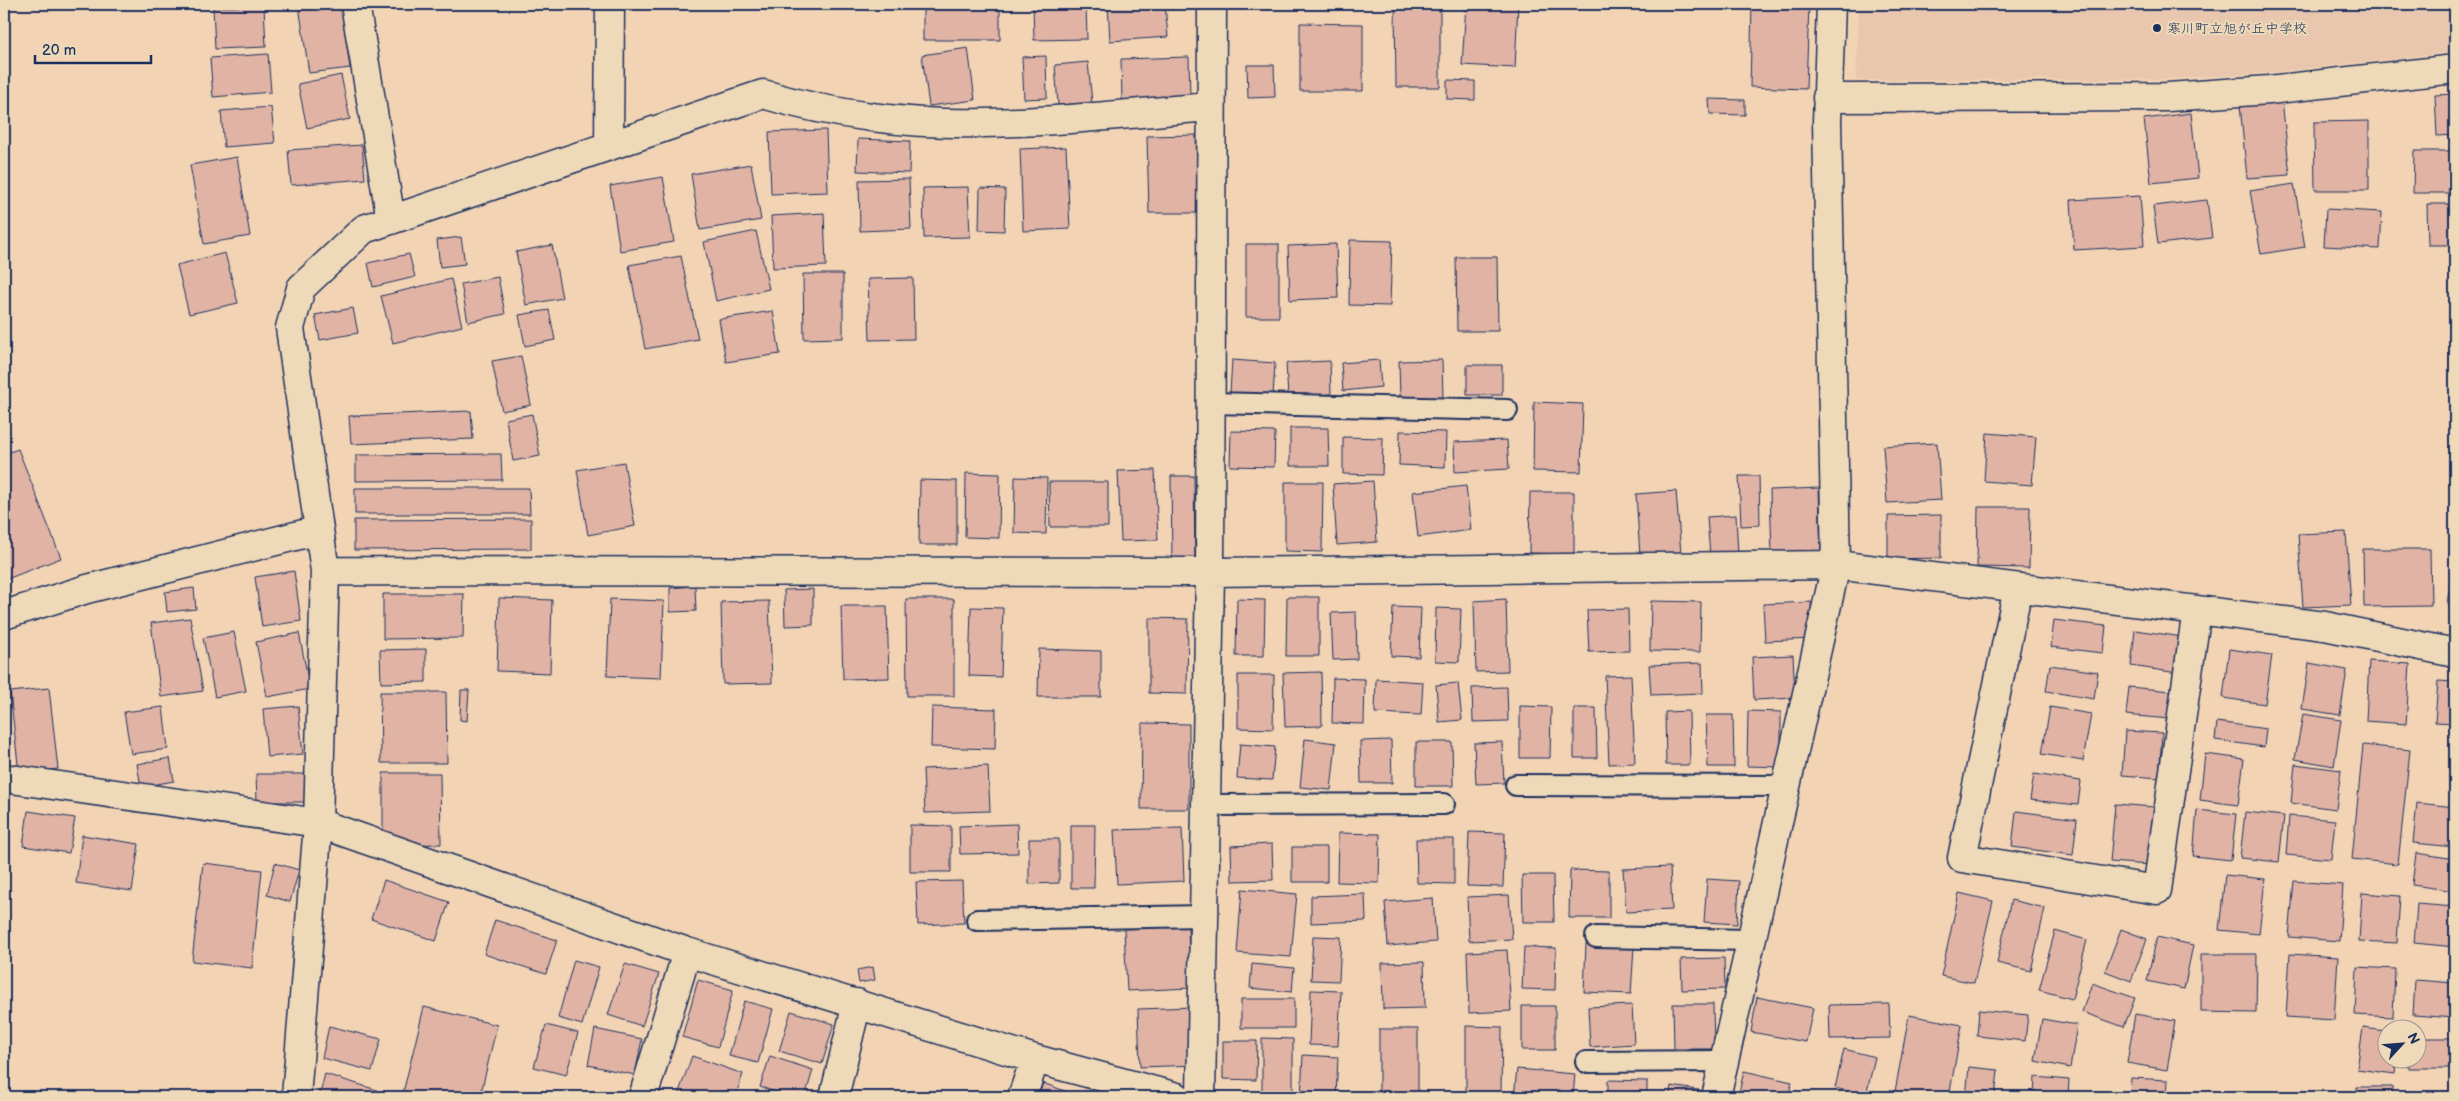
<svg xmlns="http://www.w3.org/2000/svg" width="2459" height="1101" viewBox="0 0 2459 1101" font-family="'Balsamiq Sans','Klee One',sans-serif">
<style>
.built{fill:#e9c7ae}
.building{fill:#e1b3a5;stroke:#1b2f5e}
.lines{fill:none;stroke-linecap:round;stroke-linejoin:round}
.service-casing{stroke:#1b2f5e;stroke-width:24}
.minor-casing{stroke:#1b2f5e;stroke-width:31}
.service{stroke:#eedab8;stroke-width:20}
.minor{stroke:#eedab8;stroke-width:28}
.poi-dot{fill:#1b2f5e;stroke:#eedab8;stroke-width:2}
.labels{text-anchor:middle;stroke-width:4;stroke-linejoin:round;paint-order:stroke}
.poi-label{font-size:14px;fill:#1b2f5e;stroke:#eedab8;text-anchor:start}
</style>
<rect width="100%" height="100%" fill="#f2d4b5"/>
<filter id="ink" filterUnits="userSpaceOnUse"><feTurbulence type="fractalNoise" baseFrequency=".02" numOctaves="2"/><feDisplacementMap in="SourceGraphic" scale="10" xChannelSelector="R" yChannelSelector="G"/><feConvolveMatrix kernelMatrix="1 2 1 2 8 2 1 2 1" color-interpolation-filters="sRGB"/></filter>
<g filter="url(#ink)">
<path class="built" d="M1859,4H2455V52L2266,73L2164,79L1856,80Z"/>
<path class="building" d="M318,4H341L350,68L309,73L299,6Z
M923,4H1000V40H923Z
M1033,4H1086L1087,39L1034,40Z
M1108,4H1165L1168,37L1110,41Z
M1395,4H1440V87H1396Z
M1466,4H1518L1515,68L1462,65Z
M1752,4H1809L1806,89L1750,87Z
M264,6L266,47L215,49L213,7Z
M1300,23L1363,24V91H1300Z
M968,48L975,100L929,106L922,55Z
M268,54L271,92L213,97L210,58Z
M1046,56L1047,98L1024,99L1022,57Z
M1189,57L1190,98L1122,100L1121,59Z
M1088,62L1092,103L1058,105L1055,65Z
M1247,65H1274L1275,97L1248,98Z
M341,75L350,119L307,128L298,84Z
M1447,80L1475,81V100L1447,99Z
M2455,94V135L2437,136L2435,95Z
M1709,99L1745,100V115L1710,114Z
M2282,100L2290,175L2247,178L2240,105Z
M271,107L275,143L224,147L221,111Z
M2191,113L2198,178L2151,183L2144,119Z
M2369,121V190H2315L2314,122Z
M826,130L828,192L771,194L769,132Z
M1196,135L1198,213H1149L1147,136Z
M858,139L910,141L909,173L857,171Z
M362,145L365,179L291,185L288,150Z
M1066,147L1070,229L1023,231L1020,149Z
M2414,151H2455V193H2413Z
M237,157L250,236L204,244L190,165Z
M751,164L761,220L700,230L691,174Z
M663,177L674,242L620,251L610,186Z
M909,179L911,229L860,231L859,180Z
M2294,184L2305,247L2261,254L2250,191Z
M968,187L970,237L924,238L923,188Z
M980,188L1005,189L1004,231L979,230Z
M2140,196L2144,246L2074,250L2071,200Z
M2207,200L2212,238L2158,244L2153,206Z
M2427,204H2455V245H2428Z
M2326,209L2382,212L2380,249L2324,246Z
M824,213L826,266L773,268L771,216Z
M756,231L769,289L716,301L704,242Z
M461,237L465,264L440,267L437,240Z
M1350,240L1392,241L1390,306L1349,305Z
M1246,244H1279V317H1246Z
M1336,244L1338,298L1290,300L1288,246Z
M552,245L562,298L526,305L516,252Z
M225,253L238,303L189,314L177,265Z
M409,254L415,277L373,287L368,263Z
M681,256L698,339L645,349L629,265Z
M1456,257H1497L1498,331H1457Z
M803,274H843V338L804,339Z
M498,277L505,314L468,322L461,284Z
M913,278L914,339L870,340L868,279Z
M451,279L462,326L393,343L381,296Z
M353,308L358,333L320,340L315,315Z
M549,310L555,340L525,346L519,315Z
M773,311L780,354L726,362L719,319Z
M521,356L531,405L502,411L492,361Z
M1232,360L1275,363L1273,396L1230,393Z
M1379,360L1381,387L1343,391L1341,363Z
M1442,360L1443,398L1400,400L1399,361Z
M1330,361L1331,394L1288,397L1286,363Z
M1467,365H1502V395H1467Z
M1534,402L1583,404L1581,472L1533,471Z
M471,411L473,439L351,444L349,416Z
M532,414L540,456L513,461L506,419Z
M1290,428H1328L1329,466H1290Z
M1231,431L1275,432L1274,467L1230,466Z
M1400,431L1446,432L1445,467L1399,465Z
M1987,433L2036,437L2032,485L1984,481Z
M1343,437L1383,438L1382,475L1343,474Z
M1507,440L1509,469L1455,472L1454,442Z
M1937,443L1941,500L1887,503L1883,446Z
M18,449L61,558L7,579L4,571V454Z
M501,454L502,480L356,481V455Z
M624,462L635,526L588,535L577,470Z
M1155,470L1158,540L1121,541L1118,471Z
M966,473L1000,474L999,538L965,537Z
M1171,476H1194L1195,561H1172Z
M1739,476H1759L1760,525L1741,526Z
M1015,477L1047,478L1046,534L1014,533Z
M920,480L957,481V545H919Z
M1373,481L1377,542L1337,545L1333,484Z
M1049,482H1108V527H1050Z
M1285,482H1323L1322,552L1285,551Z
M1466,486L1471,530L1418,537L1413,492Z
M355,488H529L530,514H355Z
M1819,488L1821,554L1772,556L1770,490Z
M1676,491L1681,554L1640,556L1636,494Z
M1530,492H1574V554L1529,553Z
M1978,507H2030L2029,568L1977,567Z
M1736,515L1738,554L1710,556L1707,517Z
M1941,515V558L1888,559V516Z
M531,519V549L354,550V520Z
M2346,532L2351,605L2303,607L2298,534Z
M2363,549H2430L2431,606L2364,607Z
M2455,554V605L2447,604Z
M294,571L301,621L262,627L255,577Z
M695,586L696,611L670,612V588Z
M194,588L196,609L167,612L165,592Z
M813,589V625L785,626L784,590Z
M383,594H464L463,638L383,639Z
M1287,597H1319V656H1286Z
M499,598L552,600L550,673L497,671Z
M610,599L664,601L661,678L607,676Z
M906,599H954V696H907Z
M1237,599L1265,600L1264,656H1236Z
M1506,599L1508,671L1476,672L1474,601Z
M769,601L772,683L723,684L721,602Z
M1651,601L1701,602L1700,652L1650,651Z
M1811,602L1813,639L1765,641L1763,604Z
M841,606H887L889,678L843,679Z
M971,607L1003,608L1001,677L969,676Z
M1393,607L1421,608L1419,657L1391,656Z
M1436,608L1461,609L1459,662L1435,661Z
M1628,609L1629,651L1589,652L1587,610Z
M1356,612L1357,659L1333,660L1331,613Z
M190,618L203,691L161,697L151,623Z
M1149,618L1188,619L1187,694L1149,693Z
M2054,620L2106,626L2103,653L2051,647Z
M2135,630L2183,637L2178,673L2131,666Z
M234,632L246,691L215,697L203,638Z
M299,633L310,689L267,697L256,642Z
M426,649V682L381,683L380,650Z
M1039,649L1101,651V697H1038Z
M2229,649L2272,655L2265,704L2223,698Z
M1793,655L1795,698L1754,700L1752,657Z
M2369,661L2410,664L2406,724L2366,721Z
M1702,663L1703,693L1651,695L1649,665Z
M2309,663L2347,670L2340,715L2302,709Z
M2050,665L2098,672L2094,699L2046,691Z
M1321,672L1322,726L1285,727L1283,673Z
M1238,675H1274L1273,729L1238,728Z
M1631,675L1635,763L1609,764L1605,676Z
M1333,678L1365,679L1364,724L1332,723Z
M1376,679L1423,682L1421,715L1375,713Z
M2438,681L2455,682V723L2435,722Z
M1458,683L1462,720L1439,722L1436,685Z
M1507,687L1508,721L1473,722L1472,688Z
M2129,687L2171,691L2169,719L2126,715Z
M49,688L58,769L19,773L10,692Z
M461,690H469L467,721L460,720Z
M380,692H446L447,763H381Z
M298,706L303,754L267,757L263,709Z
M1520,706L1551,707L1550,758H1520Z
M163,707L168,749L131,754L124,712Z
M932,707L996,709L995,749L931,747Z
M2050,707L2091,714L2083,761L2042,754Z
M1574,708H1596L1597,758H1574Z
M1689,711L1690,765H1666L1665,712Z
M1748,711L1781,712V767L1747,766Z
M2303,714L2341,720L2334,766L2295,759Z
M1706,715H1733L1734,767H1708Z
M2217,722L2266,729L2264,747L2215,740Z
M1142,723L1189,724V809H1141Z
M2125,731L2162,733L2159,778L2122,775Z
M1305,739L1336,743L1331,790L1300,787Z
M1391,740L1392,783H1361L1360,741Z
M1416,742H1452L1453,786H1416Z
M1502,742L1504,783L1476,784L1474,743Z
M1240,744L1275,747L1272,780L1237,778Z
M2363,745L2410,750L2398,864L2352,859Z
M2205,754L2244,759L2238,805L2200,800Z
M170,758L174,781L141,787L137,764Z
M2295,764L2341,770L2336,809L2291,803Z
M988,766L990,811L925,813L923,769Z
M383,773H440L441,844L383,845Z
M256,774H310V802H257Z
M2034,774L2081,781L2078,805L2030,800Z
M2417,803L2455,807V847L2413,843Z
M2115,804L2154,807L2149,865L2110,862Z
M2197,810L2236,814L2231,860L2193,856Z
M28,811L75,818L69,853L23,846Z
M2016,811L2077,819L2073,855L2012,847Z
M2245,812L2284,816L2279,862L2240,858Z
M2289,816L2335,820L2331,859L2286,855Z
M1017,824L1018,853L960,854L959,826Z
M910,825L951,826V872H910Z
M1071,825H1095L1094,888H1071Z
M1182,828L1184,881L1117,884L1114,830Z
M1469,832L1505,833L1503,887L1467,886Z
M1338,833L1380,834L1379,883L1337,882Z
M82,835L139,844L132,891L76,883Z
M1029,839H1059V883L1029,884Z
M1416,839H1454V884L1417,883Z
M1272,844L1273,880L1232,881L1231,846Z
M1292,847H1327V882H1292Z
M2416,853L2455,859V891L2412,885Z
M203,863L262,870L252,968L192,961Z
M275,863L299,870L290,902L267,895Z
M1670,867L1672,910L1626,912L1623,869Z
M1570,870L1609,871V918H1569Z
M1522,875H1553L1554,922H1523Z
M2225,875L2265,879L2259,934L2219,930Z
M1707,879L1739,881L1737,924L1704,922Z
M384,880L449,902L436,941L371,919Z
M962,881L964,923L918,925L916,882Z
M2294,881L2343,885L2339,941L2289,937Z
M1242,889L1297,894L1291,957L1237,953Z
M1959,893L1993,901L1974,983L1941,976Z
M2362,893L2400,896L2397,943L2359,941Z
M1365,894L1366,921L1311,923V896Z
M1509,895L1512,939L1469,941L1467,897Z
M1433,898L1436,942L1388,946L1385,902Z
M2011,900L2045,908L2031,971L1997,963Z
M2417,904L2455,907V947L2414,943Z
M495,920L557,940L546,974L484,954Z
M1188,926L1190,988L1127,991L1124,929Z
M2121,929L2147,939L2131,981L2105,971Z
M2055,931L2087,940L2072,999L2039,990Z
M1313,936L1341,937L1339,981L1311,980Z
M2157,937L2193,945L2184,989L2147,981Z
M1586,944L1634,947L1631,994L1584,992Z
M1524,947L1556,948L1555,990L1522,989Z
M1507,950L1511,1011L1469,1013L1467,952Z
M2201,954H2257L2256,1013L2201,1012Z
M2290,954L2338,957L2334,1020L2286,1017Z
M1724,958L1725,989L1682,990L1681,959Z
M574,960L599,967L582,1025L558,1018Z
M1424,962L1425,1008L1383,1009L1382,963Z
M625,964L659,974L642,1026L608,1015Z
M1252,964L1294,968L1292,992L1250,988Z
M873,967L875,980L859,983L857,970Z
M2357,967L2395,969L2393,1017L2355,1015Z
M698,980L733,990L718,1047L682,1037Z
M2415,980L2455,983V1018L2413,1015Z
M2092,983L2135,998L2124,1027L2082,1012Z
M1311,990L1341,991L1338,1046L1309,1045Z
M1757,997L1813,1008L1806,1042L1751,1032Z
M1241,999H1294V1028H1241Z
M744,1001L773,1009L758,1063L729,1056Z
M1673,1004H1713L1714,1049H1674Z
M1889,1004L1890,1038L1830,1039L1829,1005Z
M1632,1005L1634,1044L1590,1047L1588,1007Z
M1522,1006H1555V1050H1522Z
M424,1007L497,1025L480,1097H402Z
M1193,1007L1196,1065L1140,1067L1138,1009Z
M1979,1010L2028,1015L2025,1041L1977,1036Z
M791,1011L834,1024L822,1064L779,1051Z
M2135,1014L2175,1021L2167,1070L2127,1063Z
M1909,1015L1962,1025L1949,1097H1894Z
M2042,1019L2077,1025L2070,1068L2035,1061Z
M546,1025L578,1033L566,1075L534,1067Z
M329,1026L381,1039L372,1071L322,1058Z
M1466,1026L1502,1027L1501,1094L1466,1093Z
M2363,1028L2386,1031V1058H2397L2395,1074L2357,1069Z
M595,1029L642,1039L635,1075L588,1065Z
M1379,1029H1418V1093L1379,1092Z
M1262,1038L1293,1039V1092H1262Z
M2416,1038H2455V1068H2409V1058H2416Z
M1223,1041H1257L1256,1080L1223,1079Z
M1844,1049L1875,1057L1866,1096L1835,1088Z
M1303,1055L1338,1057L1336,1097H1301Z
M692,1056L743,1074L735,1097H692L679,1092Z
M770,1056L813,1070L805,1097H792L760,1087Z
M1969,1067L1998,1070L1995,1097H1966Z
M1517,1069L1575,1074L1573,1097H1514Z
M1744,1071L1792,1082L1788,1097H1738Z
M325,1074L377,1090L374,1097H319Z
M2035,1077L2069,1080L2068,1097H2034Z
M2131,1078L2168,1080L2167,1097H2130Z
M1608,1080L1647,1081V1097H1608Z
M1043,1083L1081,1097H1038Z
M1671,1086L1704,1091L1703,1097H1669Z
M2357,1087H2392V1097H2357Z"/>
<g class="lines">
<defs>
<path id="service" d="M1210,403L1507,410
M1516,785L1786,786
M1206,805L1444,804
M977,920L1204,916
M1596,937L1751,940
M1586,1062L1724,1061"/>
<path id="minor" d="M355,4L391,220
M1827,98L2168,97L2269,90L2455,69
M609,146L610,4
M325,571L1210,572L1836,565L2325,626L2455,653
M2018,588L1962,858L2157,890L2197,610
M4,615L87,589L319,530
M4,778L318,823L687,952L1035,1059L1177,1097
M296,1097L318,823L325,571L290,328L301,288L364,229L763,94C832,115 912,125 984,123C1059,122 1135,113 1210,107
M643,1097L687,952
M834,1097L857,1003
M1022,1097L1035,1059
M1201,1097L1210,572L1212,4
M1716,1097L1836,565L1827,122L1831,4"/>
</defs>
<use href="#service" class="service-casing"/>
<use href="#minor" class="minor-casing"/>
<use href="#service" class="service"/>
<use href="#minor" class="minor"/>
</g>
</g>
<circle class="poi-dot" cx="2157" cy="28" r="5"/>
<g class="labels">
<g class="poi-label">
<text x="2167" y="33">寒川町立旭が丘中学校</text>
</g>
</g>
<rect width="2459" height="1101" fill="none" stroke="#eedab8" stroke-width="20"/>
<rect x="10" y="10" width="2439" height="1081" fill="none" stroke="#1b2f5e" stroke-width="2" filter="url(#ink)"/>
<g transform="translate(2402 1044) rotate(64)"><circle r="24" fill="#eedab8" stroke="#9a9694"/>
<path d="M0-4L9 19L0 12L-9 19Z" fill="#1b2f5e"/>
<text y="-8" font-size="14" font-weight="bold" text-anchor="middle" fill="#1b2f5e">N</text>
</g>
<path d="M35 55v8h116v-8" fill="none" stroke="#1b2f5e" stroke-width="2.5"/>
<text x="42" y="55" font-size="15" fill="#1b2f5e" stroke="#eedab8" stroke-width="4" paint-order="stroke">20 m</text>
</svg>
